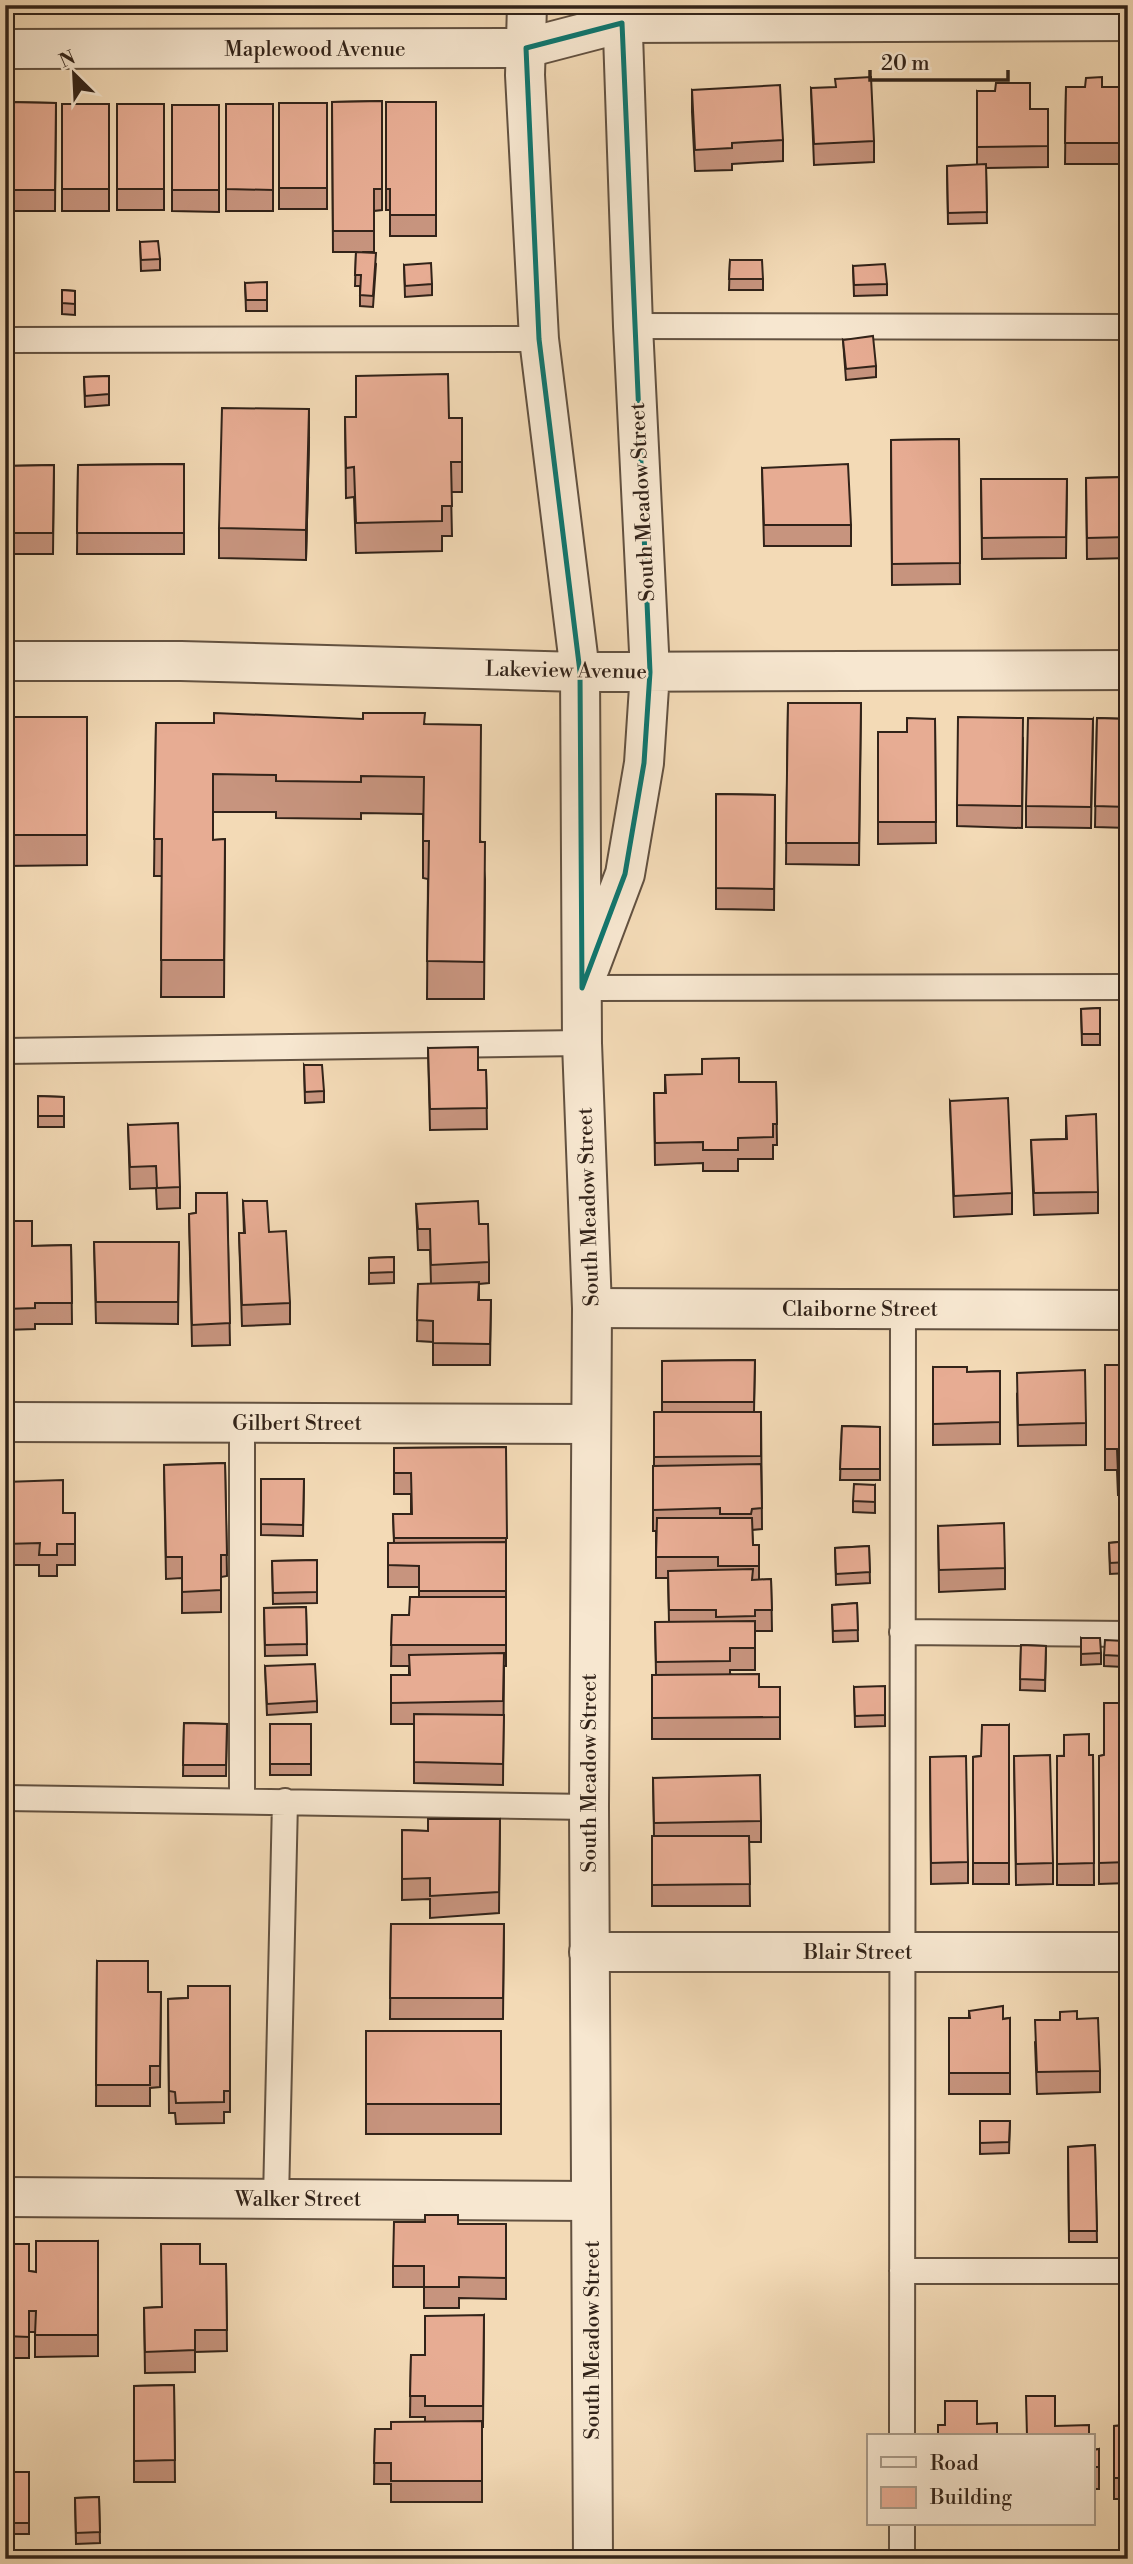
<svg xmlns="http://www.w3.org/2000/svg" width="1133" height="2564" viewBox="0 0 1133 2564" font-family="'Libre Bodoni',serif">
<style>
.lines{fill:none;stroke-linecap:round;stroke-linejoin:round}
.service-casing{stroke:#625140;stroke-width:28}
.minor-casing{stroke:#625140;stroke-width:42}
.tertiary-casing{stroke:#625140;stroke-width:42}
.service{stroke:#f7e7d0;stroke-width:24}
.minor{stroke:#f7e7d0;stroke-width:38}
.tertiary{stroke:#f7e7d0;stroke-width:38}
.wall{fill:#c7947e;stroke:#322319;stroke-width:2}
.shaded-wall{fill:#a27867;stroke:#322319;stroke-width:2}
.building{fill:#e7ac93;stroke:#322319;stroke-width:2}
.marked{fill:none;stroke:#0f766e;stroke-width:5;stroke-linejoin:round}
.labels{text-anchor:middle;stroke-width:5;stroke-linejoin:round;paint-order:stroke}
.street-label{font-size:21px;fill:#322319;stroke:#f7e7d0}
</style>
<rect width="100%" height="100%" fill="#f3dab6"/>
<filter id="stains"><feTurbulence type="fractalNoise" baseFrequency=".00286" numOctaves="4"/><feColorMatrix values="0 0 0 0 .2 0 0 0 0 .09 0 0 0 0 .02 0 0 0 .5 -.17"/></filter>
<radialGradient id="worn" r=".72"><stop offset=".6" stop-color="#630" stop-opacity="0"/><stop offset="1" stop-color="#630" stop-opacity=".3"/></radialGradient>
<g class="lines">
<defs>
<path id="service" d="M633,326L1128,327
M5,340L539,339
M582,988L1128,987
M5,1051L582,1043
M902,1632L1128,1634
M5,1798L589,1807
M242,1800V1423
M276,2199L285,1801
M902,2271H1128
M902,2436L903,1310
M902,2524V2559"/>
<path id="minor" d="M5,49L526,48L622,23L1128,21
M592,1308L1128,1310
M5,1422L590,1424
M589,1952H1128
M5,2197L591,2201"/>
<path id="tertiary" d="M527,5L525,75L539,339L580,672L582,1043L592,1308L589,1807L593,2559
M5,661H181L580,672L1128,670
M590,967L625,874L644,763L650,672L633,326L622,5"/>
</defs>
<use href="#service" class="service-casing"/>
<use href="#minor" class="minor-casing"/>
<use href="#tertiary" class="tertiary-casing"/>
<use href="#service" class="service"/>
<use href="#minor" class="minor"/>
<use href="#tertiary" class="tertiary"/>
</g>
<path class="wall" d="M1066,87H1102L1123,96L1128,95V147H1124V164H1065Z
M811,88L874,141V162L814,165Z
M692,90L783,140V161L732,164V170L695,171L692,112Z
M977,91L1030,109H1048V167L986,168L987,223L948,224L947,166L977,165Z
M382,101V210L374,211V252H364L376,264L373,307L360,306V286H355L356,252H333L332,102Z
M8,102L56,103L55,211H7Z
M386,102H436V236H390V210H386Z
M279,103H327V209H279Z
M62,104H109V211H62Z
M117,104H164V210H117Z
M226,104H273V211H226Z
M172,105H219V212L172,211Z
M140,242L160,259V270L141,271Z
M730,260L763,279V290H729Z
M404,265L432,284V295L405,297Z
M853,266L887,284V295L854,296Z
M245,283L267,300V311H246Z
M62,290L75,291V315L62,314Z
M843,340L876,366V377L846,380Z
M109,376V405L85,407L84,377Z
M345,417L449,418L462,462V492H451L452,536H442V551L356,553L354,497L346,498Z
M309,439L306,560L219,558V528Z
M959,439L960,584L892,585L891,440Z
M184,464V554H77L78,465Z
M54,465L53,554H5V466Z
M762,468L851,525V546H764Z
M1128,477V558L1087,559L1086,478Z
M981,479H1067L1066,558L982,559Z
M788,703H861L859,865L786,864Z
M5,717H87V865L5,866Z
M1097,718L1128,719V828L1095,827Z
M935,719L936,843L878,844V732H907Z
M1093,719L1091,828L1026,827V806Z
M156,723L425,724L481,842L485,879L484,999H427L428,879L423,878V814L361,813V819L276,818V812H213V840L225,839L224,997H161L162,876H154Z
M1023,739L1022,828L957,826V805Z
M716,794L775,795L774,910L716,909Z
M1100,1008V1045H1082L1081,1009Z
M428,1048L478,1070H486L487,1129L430,1130Z
M304,1065L324,1091V1102L305,1103Z
M665,1075L739,1082H776L777,1145H773V1159H738V1171H703V1163L655,1165L654,1093H665Z
M38,1096L64,1097V1127H38Z
M950,1101L1012,1193V1214L954,1217Z
M1066,1116L1098,1192V1213L1034,1215L1031,1140L1066,1139Z
M128,1125L180,1187V1208L157,1209L156,1188L130,1189Z
M1119,1139H1128V1212H1120Z
M227,1193L230,1345L192,1346L189,1214L196,1213Z
M243,1201L269,1232L290,1303V1324L242,1326L239,1233H244Z
M416,1204L479,1224L489,1262V1283L479,1284V1300H491L490,1365H433V1342L417,1341L418,1284H431L430,1250H418Z
M5,1221L32,1246L71,1245L72,1324H35V1329L5,1330Z
M94,1242H179L178,1324L96,1323Z
M394,1257V1283L369,1284V1258Z
M755,1360L754,1412H761L762,1529L752,1530L753,1545H759V1580L771,1579L772,1631H755V1670H730V1674L759,1687H780V1739H652V1675H656L655,1622H669L668,1578H656V1531H653V1466H654V1412H662V1361Z
M1105,1365H1128V1495H1118L1117,1470H1105Z
M933,1367L967,1372L1000,1371V1444L933,1445Z
M1017,1394L1086,1423V1445L1018,1446Z
M842,1426L880,1427V1480H840Z
M506,1447V1666H504L503,1785L414,1783V1724H391V1675H409V1666H391L392,1615H409L419,1597V1587H388V1543H394L393,1514H411V1494H394V1448Z
M225,1463L227,1576L221,1577V1612L182,1613V1578L166,1579L164,1465Z
M261,1479H304L303,1536L261,1535Z
M5,1482L63,1513H75V1565H57V1576H39V1565H5Z
M875,1485V1513L853,1512V1501Z
M938,1526L1005,1568V1589L939,1592Z
M1128,1541V1573L1110,1574L1109,1543Z
M869,1546L870,1583L836,1585L835,1548Z
M317,1560V1603L273,1604L272,1561Z
M857,1603L858,1641L833,1642L832,1605Z
M306,1607L307,1655L265,1656L264,1608Z
M1081,1638L1101,1653V1664L1081,1665Z
M1021,1645L1046,1646L1045,1691L1020,1690Z
M1124,1652L1123,1667L1104,1666V1655Z
M265,1666L317,1701V1712L267,1715Z
M854,1687L885,1715V1726L855,1727Z
M1128,1703V1883L1099,1884V1756L1104,1755Z
M184,1723L227,1724L226,1776H183Z
M270,1724H311V1775H270Z
M1009,1725V1884H973V1757L981,1756Z
M1089,1755H1093L1094,1885H1057V1756Z
M1014,1756L1053,1863V1884L1016,1885Z
M930,1757L968,1862V1883L931,1884Z
M653,1778L761,1821V1842H749L750,1906H652V1836H654Z
M500,1819L499,1913L430,1918V1899L402,1900V1830L428,1831Z
M391,1924H504L503,2019H390Z
M97,1961L148,1992H161L160,2087L150,2088V2106H96Z
M230,1986V2112H224V2123L176,2124L175,2113H169L168,1999L188,1998Z
M969,2011L1003,2019L1010,2018V2094H949V2018H969Z
M1077,2019L1100,2071V2092L1037,2094L1035,2042Z
M1125,2019H1128V2091H1125Z
M366,2031H501V2134H366Z
M980,2121H1010L1009,2153L980,2154Z
M1095,2145L1097,2242H1069L1068,2147Z
M458,2224H506V2299L459,2298V2308H424V2287H393V2266Z
M98,2241V2356L35,2357V2332H29V2358H5V2244L29,2271L36,2272Z
M200,2264H226L227,2351L195,2352V2372L145,2373L144,2308L162,2307Z
M484,2315L483,2427H482V2502H391V2484H374L375,2429H391L425,2422V2417H410L411,2355H425Z
M174,2385L175,2482H134V2386Z
M1128,2425V2499H1114V2426Z
M1099,2449V2489H1093V2450Z
M5,2472H29V2534H5Z
M99,2497L100,2543L76,2544L75,2498Z"/>
<path class="shaded-wall" d="M309,409V439L306,560V530Z"/>
<path class="building" d="M871,77L874,141L814,144L811,88L836,87L835,79Z
M1102,77V87H1123V96L1128,95V126H1124V143H1065L1066,87H1085L1086,78Z
M996,83H1030V109H1048V146L977,147V91H995Z
M780,85L783,140L732,143V148L695,150L692,90Z
M382,101V189H374V231H333L332,102Z
M8,102L56,103L55,190H7Z
M386,102H436V215H390V189H386Z
M279,103H327V188H279Z
M62,104H109V189H62Z
M117,104H164V189H117Z
M226,104H273V190L226,189Z
M172,105H219V190H172Z
M986,164L987,212L948,213L947,166Z
M158,241L160,259L141,260L140,242Z
M356,252L376,253L373,296L360,295L361,275H355Z
M730,260H762L763,279H729Z
M431,263L432,284L405,286L404,265Z
M885,264L887,284L854,285L853,266Z
M267,282V300H246L245,283Z
M62,290L75,291V304L62,303Z
M873,336L876,366L846,369L843,340Z
M448,374L449,418H462V462H451L452,506H442V521L356,523L354,467L346,468L345,417H356V376Z
M109,376V394L85,396L84,377Z
M222,408L309,409L306,530L219,528Z
M959,439L960,563L892,564L891,440Z
M184,464V533H77L78,465Z
M848,464L851,525H764L762,468Z
M54,465L53,533H5V466Z
M1128,477V537L1087,538L1086,478Z
M981,479H1067L1066,537L982,538Z
M788,703H861L859,843H786Z
M214,713L363,719V713H425L424,724L481,725L480,842H485L484,962L427,961L429,841H423L424,777L361,776V782L276,781V775L213,774V840L225,839L224,960H161L162,839H154L156,723H214Z
M5,717H87V835H5Z
M958,717L1023,718L1022,806L957,805Z
M907,718L935,719L936,822H878V732H907Z
M1028,718L1093,719L1091,807L1026,806Z
M1097,718L1128,719V807L1095,806Z
M716,794L775,795L774,889L716,888Z
M1100,1008V1034H1082L1081,1009Z
M478,1047V1070H486L487,1108L430,1109L428,1048Z
M739,1058V1082H776L777,1124H773V1137L738,1138V1150H703V1142L655,1143L654,1093H666L665,1075L702,1074V1059Z
M304,1065H322L324,1091L305,1092Z
M38,1096L64,1097V1116H38Z
M1008,1098L1012,1193L954,1196L950,1101Z
M1096,1114L1098,1192L1034,1193L1031,1140L1067,1139L1066,1116Z
M178,1123L180,1187L157,1188L156,1166L130,1167L128,1125Z
M1119,1139H1128V1191H1120Z
M196,1193H227L230,1323L192,1325L189,1214L196,1213Z
M243,1201H267L269,1232L286,1231L290,1303L242,1305L239,1233H245Z
M478,1201L479,1224H488L489,1262L431,1265L430,1229H418L416,1204Z
M5,1221H32V1246L71,1245L72,1303H35V1308L5,1309Z
M94,1242H179L178,1302H96Z
M394,1257V1272L369,1273V1258Z
M479,1282L478,1300H491L490,1344L433,1343V1321L417,1320L418,1284Z
M755,1360L754,1402H662V1361Z
M1105,1365H1128V1473H1118L1117,1449H1105Z
M933,1367H967V1372L1000,1371V1422L933,1424Z
M1085,1370L1086,1423L1018,1425L1017,1373Z
M654,1412H761V1456L654,1457Z
M842,1426L880,1427V1469H840Z
M506,1447L507,1538H394L393,1514H412L411,1473H394V1448Z
M225,1463L227,1555H221V1590L182,1592V1557H166L164,1465Z
M761,1464L762,1508L752,1509L751,1514H720V1508L653,1510V1466Z
M261,1479H304L303,1525L261,1524Z
M63,1480V1513H75V1544H57V1555H39L40,1543L5,1544V1482Z
M854,1484L875,1485V1502L853,1501Z
M657,1518H752L753,1545H759V1566H718V1557H656Z
M1004,1523L1005,1568L939,1570L938,1526Z
M1128,1541V1562L1110,1563L1109,1543Z
M506,1542V1591H419V1566L388,1565V1543Z
M869,1546L870,1572L836,1574L835,1548Z
M317,1560V1592L273,1593L272,1561Z
M753,1569L752,1580L771,1579L772,1610H755V1616L716,1617V1610H669L668,1571Z
M410,1597H506V1645H391L392,1615H409Z
M857,1603L858,1630L833,1631L832,1605Z
M306,1607L307,1644L265,1645L264,1608Z
M755,1621V1648H730V1661L656,1662L655,1622Z
M1081,1638H1100L1101,1653L1081,1654Z
M1105,1640L1124,1641L1123,1656L1104,1655Z
M1021,1645L1046,1646L1045,1680L1020,1679Z
M504,1653L503,1701L391,1703V1675H410L409,1655Z
M315,1664L317,1701L267,1704L265,1666Z
M759,1674V1687H780V1717L652,1718V1675Z
M885,1686V1715L855,1716L854,1687Z
M1104,1703H1128V1862L1099,1863V1756L1104,1755Z
M414,1714L504,1715L503,1764L414,1762Z
M184,1723L227,1724L226,1765H183Z
M270,1724H311V1764H270Z
M982,1725H1009V1863H973V1757L981,1756Z
M1089,1734V1755H1093L1094,1863L1057,1864V1756H1064V1735Z
M1050,1755L1053,1863L1016,1864L1014,1756Z
M966,1756L968,1862L931,1863L930,1757Z
M760,1775L761,1821L654,1823L653,1778Z
M428,1819H500L499,1892L430,1896V1878L402,1879V1830L428,1831Z
M652,1836H749L750,1884L652,1885Z
M391,1924H504L503,1998H390Z
M97,1961H148V1992H161L160,2066H150V2085H96Z
M188,1986H230V2091H224V2102L176,2103L175,2092L169,2091L168,1999L188,1998Z
M1003,2006V2019L1010,2018V2073H949V2018H970L969,2011Z
M1077,2011V2019L1098,2018L1100,2071L1037,2072L1035,2020H1060V2012Z
M1125,2019H1128V2070H1125Z
M366,2031H501V2104H366Z
M980,2121H1010L1009,2142L980,2143Z
M1095,2145L1097,2231H1069L1068,2147Z
M425,2215H458V2224H506V2278L459,2277V2287H424V2266H393L394,2222H425Z
M36,2241H98V2335H35L36,2311H29V2337L5,2336V2244H29V2271L36,2272Z
M161,2244H200V2264H226L227,2330H195V2350L145,2352L144,2308L162,2307Z
M484,2315L483,2406H425V2396H410L411,2355H425V2316Z
M174,2385L175,2460L134,2461V2386Z
M1026,2396H1055V2426L1089,2425V2436H1027Z
M945,2401H977V2424L997,2423V2436H938V2425H945Z
M482,2421V2481H391V2463H374L375,2429H391V2422Z
M1128,2425V2478H1114V2426Z
M1099,2449V2467H1093V2450Z
M5,2472H29V2523H5Z
M99,2497L100,2532L76,2533L75,2498Z"/>
<path class="marked" d="M622,23L650,672L644,763L625,874L582,988L580,672L539,339L526,48Z"/>
<g class="labels">
<g class="street-label">
<text x="315" y="56">Maplewood Avenue</text>
<text transform="translate(642 502) rotate(-93)" y="7">South Meadow Street</text>
<text transform="translate(566 670) rotate(1)" y="7">Lakeview Avenue</text>
<text transform="translate(588 1207) rotate(-92)" y="7">South Meadow Street</text>
<text x="860" y="1316">Claiborne Street</text>
<text x="297" y="1430">Gilbert Street</text>
<text transform="translate(589 1773) rotate(-90)" y="7">South Meadow Street</text>
<text x="858" y="1959">Blair Street</text>
<text x="298" y="2206">Walker Street</text>
<text transform="translate(592 2340) rotate(-90)" y="7">South Meadow Street</text>
</g>
</g>
<rect width="1133" height="2564" fill="none" stroke="#f3dab6" stroke-width="28"/>
<rect x="7" y="7" width="1119" height="2550" fill="none" stroke="#322319" stroke-width="3.5"/>
<rect x="14" y="14" width="1105" height="2536" fill="none" stroke="#322319" stroke-width="2"/>
<rect x="867" y="2434" width="228" height="91" fill="#f7e7d0" stroke="#a89987" stroke-width="2"/>
<rect x="881" y="2457" width="35" height="10" fill="#f7e7d0" stroke="#a89987" stroke-width="2"/>
<text x="930" y="2470" font-size="21" fill="#322319">Road</text>
<rect x="881" y="2487" width="35" height="21" fill="#e7ac93" stroke="#a89987" stroke-width="2"/>
<text x="930" y="2504" font-size="21" fill="#322319">Building</text>
<g transform="translate(74 74) rotate(336)" stroke="#f7e7d0" stroke-width="5" paint-order="stroke">
<path d="M0-5L12 26L0 18L-12 26Z" fill="#322319"/>
<text y="-10" font-size="19" font-weight="bold" text-anchor="middle" fill="#322319">N</text>
</g>
<path d="M870 70v10h138v-10" fill="none" stroke="#322319" stroke-width="3.5"/>
<text x="881" y="70" font-size="21" fill="#322319" stroke="#f7e7d0" stroke-width="5" paint-order="stroke">20 m</text>
<rect width="100%" height="100%" filter="url(#stains)"/>
<rect width="100%" height="100%" fill="url(#worn)"/>
</svg>
